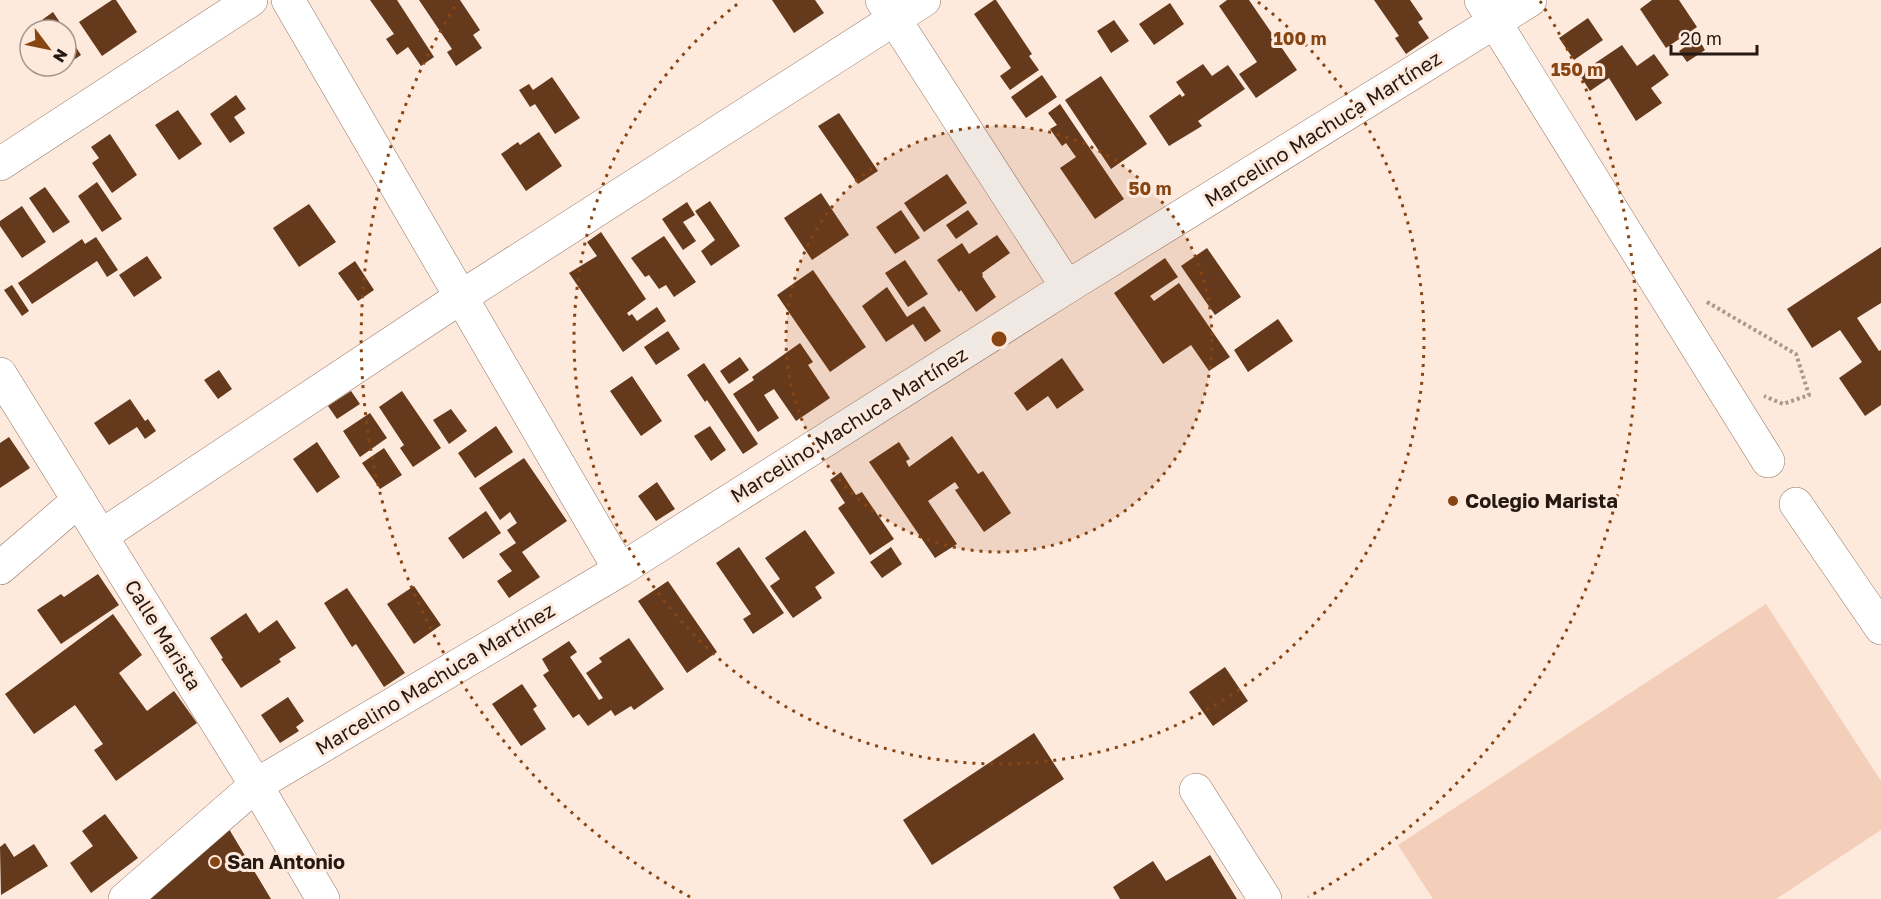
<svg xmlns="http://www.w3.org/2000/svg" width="1881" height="899" viewBox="0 0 1881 899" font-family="'Golos Text',sans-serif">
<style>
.green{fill:#f3ceb9}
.building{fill:#65391b}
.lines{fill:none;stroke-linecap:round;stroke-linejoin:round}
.minor-casing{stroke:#927462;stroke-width:34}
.path{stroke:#aa988e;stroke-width:4;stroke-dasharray:3 3;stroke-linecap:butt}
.minor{stroke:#fff;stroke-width:33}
.ring{fill:none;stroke:#874513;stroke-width:3;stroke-dasharray:3 6}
.poi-dot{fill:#874513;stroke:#fee9dd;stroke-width:2}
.labels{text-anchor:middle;stroke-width:6;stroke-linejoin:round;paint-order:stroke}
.street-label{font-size:20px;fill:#251912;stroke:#fee9dd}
.poi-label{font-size:20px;font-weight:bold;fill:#251912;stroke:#fee9dd;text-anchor:start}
.centre{fill:#874513;stroke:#fee9dd;stroke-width:3}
.ring-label{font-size:18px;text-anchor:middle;font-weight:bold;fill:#874513;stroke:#fee9dd;stroke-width:6;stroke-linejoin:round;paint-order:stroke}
</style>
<rect width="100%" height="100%" fill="#fee9dd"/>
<path class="green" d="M1766,604L1881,781V830L1776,899H1433L1398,845Z"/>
<path class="building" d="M112,0H116L137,32L102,56L79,22Z
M370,0H397L434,57L421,66L408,47L397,55L386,39L394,34Z
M419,0H460L480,30L473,35L482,48L456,66L447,52L452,49Z
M772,0H815L824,13L794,33Z
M994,0H996L1032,54L1029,56L1039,70L1010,90L1000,76L1011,68L974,14Z
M1227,0H1249L1297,70L1256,98L1239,74L1257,62L1219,6Z
M1374,0H1410L1423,19L1418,22L1429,38L1406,54L1395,38L1399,36Z
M1652,0H1679L1697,27L1666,48L1640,9Z
M1170,3L1184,24L1154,45L1139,24Z
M53,12L65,30H38L35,25Z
M1588,18L1603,40L1574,60L1559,38Z
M1114,20L1129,41L1111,53L1097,31Z
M66,32L81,55L66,65Z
M1698,38L1705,50L1687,62L1679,51Z
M1622,45L1637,66L1654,54L1669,75L1651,88L1662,103L1636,121L1609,78L1590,91L1579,74Z
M1203,64L1212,76L1228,65L1245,89L1198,121L1202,126L1169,146L1149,116L1180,94L1182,97L1185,95L1176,82Z
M1042,75L1057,97L1026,118L1011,97Z
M1101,76L1147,144L1111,169L1065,100Z
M552,77L580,118L555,134L535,104L530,107L519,90L529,84L533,90Z
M236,95L246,109L234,117L245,133L230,143L210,114Z
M1060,104L1124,199L1095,219L1060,168L1076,157L1066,143L1062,146L1050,129L1057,125L1048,113Z
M178,110L202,144L179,160L155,125Z
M839,113L878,171L858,184L818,126Z
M539,132L562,166L526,191L501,154L518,142L520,145Z
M110,134L137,175L112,193L92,163L99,158L91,147Z
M947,174L967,203L924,232L904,203Z
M97,182L122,219L102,232L78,196Z
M45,187L70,222L53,233L29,198Z
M821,193L849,235L812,260L784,218Z
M710,201L740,246L711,266L701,251L715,240L695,211Z
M687,202L695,215L683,222L696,241L683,250L662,219Z
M309,204L336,242L299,267L273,228Z
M22,206L46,242L22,258L0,226V221Z
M901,210L920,238L895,254L876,227Z
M968,210L978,224L956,239L946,225Z
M601,232L646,299L627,313L629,316L632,314L637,321L657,307L666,321L623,352L569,273L597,256L587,242Z
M997,235L1010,253L982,273L983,275L982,276L996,297L976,312L961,290L959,292L937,260L962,243L969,254Z
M664,236L696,282L674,297L666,285L659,289L649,275L645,277L631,258Z
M96,237L118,270L107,277L97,261L32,304L18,283L82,239L85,244Z
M1881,247V303L1857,318L1879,351L1881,350V405L1865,416L1839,378L1862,362L1840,330L1812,348L1787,309Z
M1207,248L1241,297L1215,315L1181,266Z
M147,256L162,278L134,297L119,275Z
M1165,258L1178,277L1150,296L1154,301L1179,283L1230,357L1209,371L1191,345L1163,364L1114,293Z
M905,260L928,294L908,307L885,273Z
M355,261L374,290L358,301L338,273Z
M813,270L866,347L830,372L777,295Z
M12,285L29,311L22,316L4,290Z
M887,287L907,317L924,306L941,331L925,342L913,324L886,342L862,306Z
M1278,319L1293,341L1248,372L1234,350Z
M668,331L680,349L656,365L644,347Z
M800,343L813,362L808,365L830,398L796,421L774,389L764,395L779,418L758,432L733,394L754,380L752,377Z
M740,357L749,370L729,384L720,371Z
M1062,358L1084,390L1057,409L1048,396L1027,411L1014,393Z
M704,363L758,444L743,454L707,400L705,402L687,375Z
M219,370L232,389L218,399L204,380Z
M632,376L662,421L641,436L610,391Z
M351,391L360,404L337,419L328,406Z
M402,391L441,448L413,467L400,448L404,445L379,407Z
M130,399L145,421L148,419L156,431L145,439L137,427L109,445L94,423Z
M451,409L467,431L449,444L433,420Z
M370,413L387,438L360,457L343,431Z
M496,426L513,452L475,478L458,453Z
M710,426L726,450L711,461L694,436Z
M952,436L978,474L983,471L1011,513L984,532L955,490L959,488L955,482L928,501L957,544L935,558L869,462L899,442L910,459L906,461L909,467Z
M9,437L30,468L0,488V443Z
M317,442L340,477L317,493L293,459Z
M384,448L402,475L380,489L362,463Z
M524,458L567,521L522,552L540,577L509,598L497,581L512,571L499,554L516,543L507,530L517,523L510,512L500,520L479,488Z
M841,472L856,495L862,492L894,539L870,555L838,508L845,503L830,480Z
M657,482L675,509L656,521L638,496Z
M486,511L501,533L463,559L448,538Z
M805,530L835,573L815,587L822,598L793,618L770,586L780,579L765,558Z
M739,547L784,613L753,634L743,619L751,614L716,563Z
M891,547L902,564L882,578L870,562Z
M98,574L119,605L61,644L37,610L61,594L64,597Z
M668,581L717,652L687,673L638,601Z
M414,586L441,625L414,644L387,604Z
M347,588L405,673L384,687L356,644L352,647L324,603Z
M246,613L259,633L277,620L296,648L279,659L281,662L241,688L221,659L223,658L210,638Z
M113,614L142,655L119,673L147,711L174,691L197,723L116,781L94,750L103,744L75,705L34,734L5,694Z
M629,638L664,689L634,710L631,706L615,716L611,710L588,726L579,714L573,718L543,675L549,671L542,659L569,641L577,652L570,657L599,700L603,698L586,673L602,662L599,658Z
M1225,667L1248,701L1213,726L1189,692Z
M522,684L537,706L533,709L546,729L521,746L492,704Z
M288,697L304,721L296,727L299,731L280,743L261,715Z
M1034,733L1064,779L932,865L903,820Z
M105,814L138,858L91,893L70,863L93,846L82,831Z
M226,824L271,899H139Z
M5,843L14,857L34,844L48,866L1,895L0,847Z
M1210,855L1237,899H1120L1113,887L1153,861L1166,881Z"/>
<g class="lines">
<defs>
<path id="minor" d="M288,0L620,570
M882,0L1067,287
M1481,0L1768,461
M0,164L251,0
M0,374L256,785L323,899
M1796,504L1881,628
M101,536L461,297L924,0
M0,568L79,500
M1196,790L1265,899
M125,899L256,785L620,570L1067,287L1530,0"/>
</defs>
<use href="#minor" class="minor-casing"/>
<path class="path" d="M1707,302L1796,354L1809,395L1783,404L1764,396"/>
<use href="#minor" class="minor"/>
</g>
<circle cx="999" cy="339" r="213" fill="#874513" fill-opacity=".12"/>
<g class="ring">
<circle cx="999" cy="339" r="213"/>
<path d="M1258 2A425 425 0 1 1 740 2"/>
<path d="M690 897A638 638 0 0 1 458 1M1540 1A638 638 0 0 1 1308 897"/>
</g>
<g class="poi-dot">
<circle cx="1453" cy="501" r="6"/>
<circle cx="215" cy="862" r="6"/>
</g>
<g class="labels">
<g class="street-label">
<text transform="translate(1323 129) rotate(-32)" y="7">Marcelino Machuca Martínez</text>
<text transform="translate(849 425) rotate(-32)" y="7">Marcelino Machuca Martínez</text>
<text transform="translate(163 635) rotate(58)" y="7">Calle Marista</text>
<text transform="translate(435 679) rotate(-31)" y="7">Marcelino Machuca Martínez</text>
</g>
<g class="poi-label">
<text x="1465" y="508">Colegio Marista</text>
<text x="227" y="869">San Antonio</text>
</g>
</g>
<circle cx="999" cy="339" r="9" class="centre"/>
<g class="ring-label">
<text x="1300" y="45">100 m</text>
<text x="1577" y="76">150 m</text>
<text x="1150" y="195">50 m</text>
</g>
<g transform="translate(48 48) rotate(122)"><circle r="28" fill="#fee9dd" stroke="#a7968c" stroke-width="1.5"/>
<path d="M0-4.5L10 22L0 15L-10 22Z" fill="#874513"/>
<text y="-9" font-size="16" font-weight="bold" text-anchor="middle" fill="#251912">N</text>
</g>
<path d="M1671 45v9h86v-9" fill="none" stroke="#251912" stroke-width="3"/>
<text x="1680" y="45" font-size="18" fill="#251912" stroke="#fee9dd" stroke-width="4.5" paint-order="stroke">20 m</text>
</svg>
